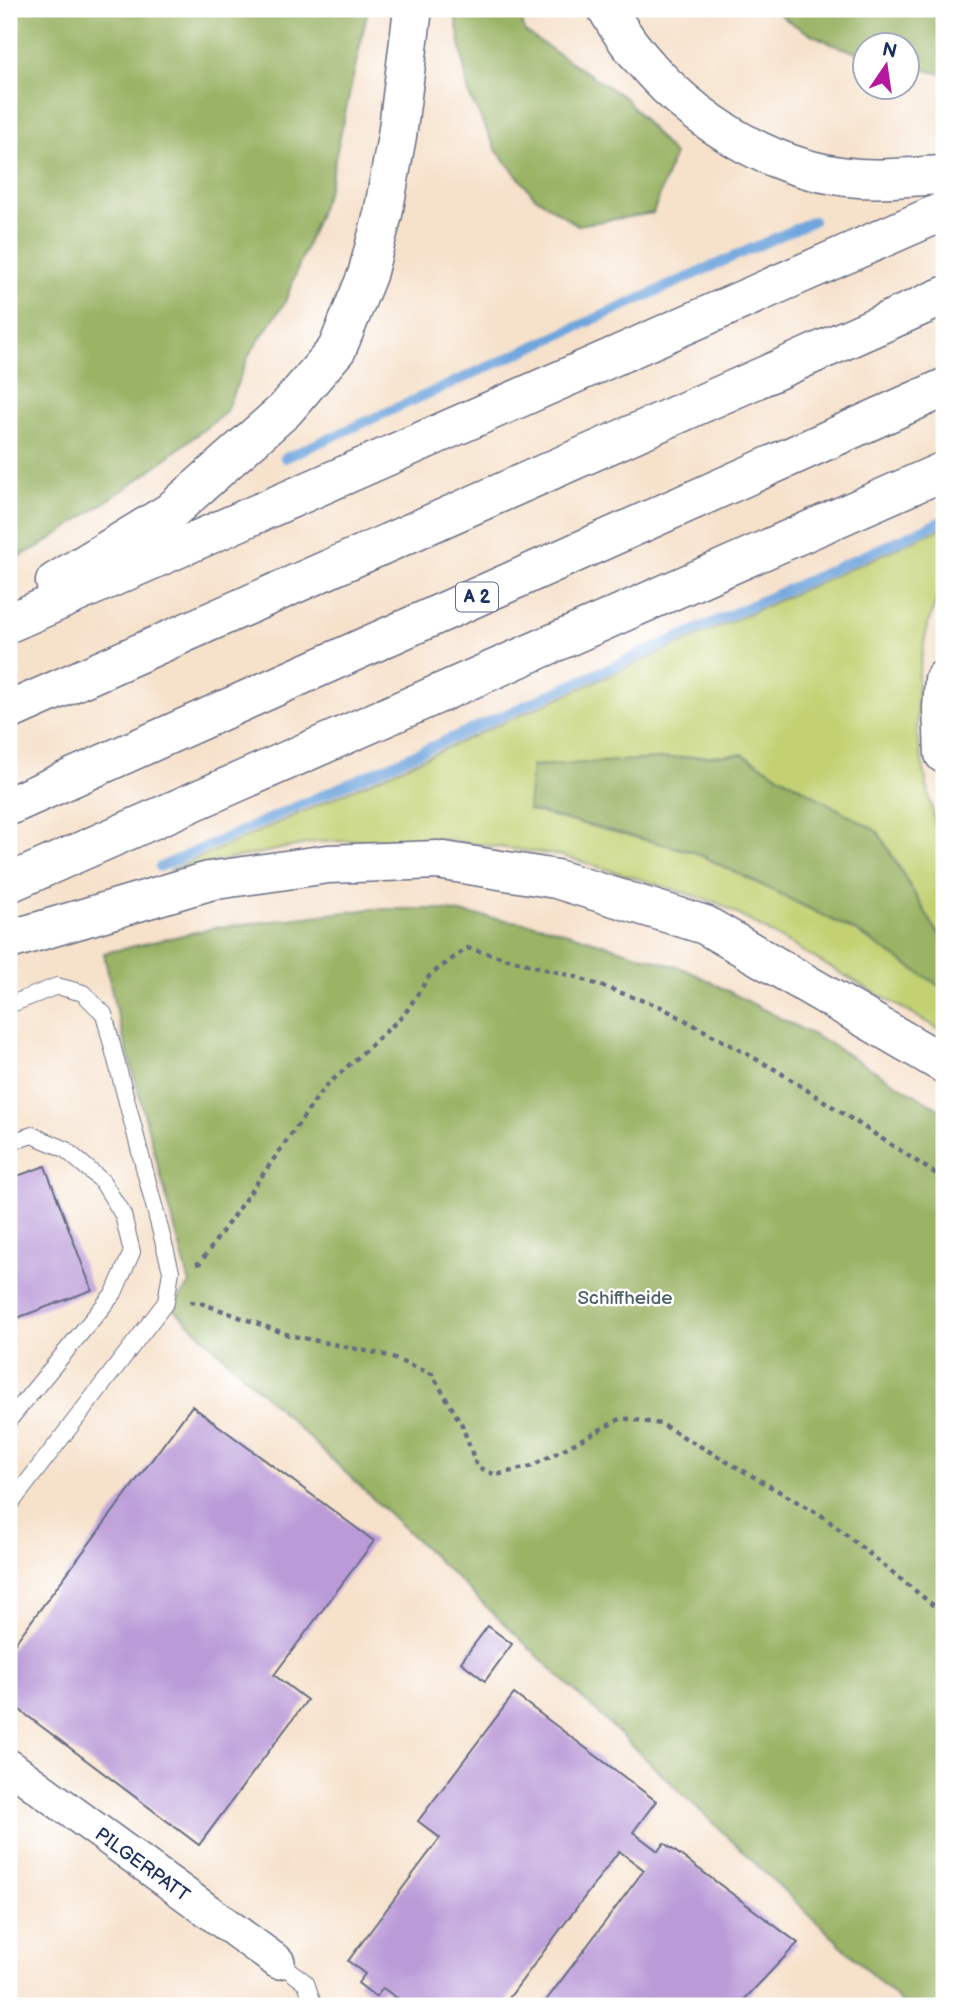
<svg xmlns="http://www.w3.org/2000/svg" width="953" height="2015" viewBox="0 0 953 2015" font-family="'Balsamiq Sans',sans-serif">
<style>
.green{fill:#c3d173;stroke:#6f8068;stroke-width:2}
.forest{fill:#9ab365;stroke:#5a7162;stroke-width:2}
.lines{fill:none;stroke-linecap:round;stroke-linejoin:round}
.stream{stroke:#70a5dd;stroke-width:10}
.building{fill:#ba9bd8}
.service-casing{stroke:#686d84;stroke-width:18}
.minor-casing{stroke:#686d84;stroke-width:36}
.motorway-casing{stroke:#686d84;stroke-width:41}
.path{stroke:#686d84;stroke-width:4.5;stroke-dasharray:5 5;stroke-linecap:butt}
.service{stroke:#fff;stroke-width:16}
.minor{stroke:#fff;stroke-width:33}
.motorway{stroke:#fff;stroke-width:38}
.labels{text-anchor:middle;stroke-width:5;stroke-linejoin:round;paint-order:stroke}
.shield{fill:#fff;stroke:#5f6d8e;stroke-width:2}
.shield-label{font-size:18px;font-weight:bold;fill:#1b2f5e}
.park-label{font-size:19px;fill:#4d6064;stroke:#fff}
.street-label{font-size:19px;fill:#1b2f5e;stroke:#fff}
</style>
<rect width="100%" height="100%" fill="#fff"/>
<filter id="ink" filterUnits="userSpaceOnUse"><feTurbulence type="fractalNoise" baseFrequency=".0143" numOctaves="2"/><feDisplacementMap in="SourceGraphic" scale="14" xChannelSelector="R" yChannelSelector="G"/><feConvolveMatrix kernelMatrix="1 2 1 2 8 2 1 2 1" color-interpolation-filters="sRGB"/></filter>
<filter id="wash" filterUnits="userSpaceOnUse"><feTurbulence type="fractalNoise" baseFrequency=".00686" numOctaves="4" result="noise"/><feDisplacementMap in="SourceGraphic" scale="28" xChannelSelector="R" yChannelSelector="G"/><feGaussianBlur stdDeviation="1.57" result="paint"/><feColorMatrix in="noise" values="0 0 0 0 0 0 0 0 0 0 0 0 0 0 0 0 0 1.4 0 .05"/><feComposite in="paint" operator="in"/></filter>
<g filter="url(#wash)">
<rect width="100%" height="100%" fill="#f6e1ca"/>
<path class="green" d="M944,527V579L927,626L918,678L917,736L935,824L944,847V941L934,927L878,832L528,810L694,852L859,933L944,989V1032L718,903L563,856L434,838L316,842L169,871Z"/>
<path class="forest" d="M9,9H368L329,187L285,302L249,355L225,413L139,479L47,542L9,562Z
M457,9H519L525,32L625,98L674,155L653,213L577,225L534,196L497,151L469,95L456,20Z
M774,9H944V75L908,65V46H866L865,55C839,48 793,29 774,9Z
M742,754L878,832L934,927L944,941V989L859,933L694,852L528,810L532,766Z
M371,909H435L545,926L687,970L825,1041L944,1112V2006H905L172,1307L190,1284L113,998L104,953L214,928Z"/>
<g class="lines">
<path class="stream" d="M285,458L813,221
M160,867L944,520"/>
</g>
<g id="blocks">
<path class="building" d="M45,1166L92,1290L9,1321V1179Z
M192,1406L374,1541L274,1675L307,1700L199,1845L9,1702V1651Z
M488,1626L512,1644L485,1681L461,1662Z
M514,1694L656,1801L633,1832L658,1851L664,1843L798,1943L738,2006H542L644,1870L619,1851L503,2006H408L383,1988L376,1997L358,1983L365,1974L348,1961L440,1838L418,1821Z"/>
</g>
</g>
<g filter="url(#ink)">
<use href="#blocks" fill-opacity="0" stroke="#686d84" stroke-width="2"/>
<g class="lines">
<defs>
<path id="service" d="M9,1005L57,986L83,993L104,1014L171,1271L166,1302L9,1506
M9,1143L32,1135L65,1149L102,1181L123,1215L132,1252L114,1293L9,1420
M278,1962L306,1983L314,2006"/>
<path id="minor" d="M9,1766L278,1962"/>
<path id="motorway" d="M607,9C656,97 756,171 859,178C887,180 916,176 944,175
M55,582L170,512L285,410L337,349L367,275L383,214L397,136L413,9
M9,623L944,211
M944,679L942,708L944,754
M9,711L944,296
M9,806L944,388
M9,883L944,471
M9,940L209,881L328,864L438,860L556,879L705,925L944,1064"/>
</defs>
<use href="#service" class="service-casing"/>
<use href="#minor" class="minor-casing"/>
<use href="#motorway" class="motorway-casing"/>
<path class="path" d="M196,1264L200,1263L324,1088L404,1015L430,975L467,948L576,977L661,1007L776,1070L944,1179
M190,1302L201,1303L289,1335L385,1355L432,1374L462,1425L477,1467L496,1475L532,1466L622,1418L661,1424L824,1517L944,1614"/>
<use href="#service" class="service"/>
<use href="#minor" class="minor"/>
<use href="#motorway" class="motorway"/>
</g>
</g>
<g class="labels">
<rect class="shield" x="456" y="582.5" width="42" height="29" rx="5"/>
<g class="shield-label">
<text x="477" y="603">A 2</text>
</g>
<g class="park-label">
<text x="625" y="1304">Schiffheide</text>
</g>
<g class="street-label">
<text transform="translate(143 1864) rotate(36)" y="7">PILGERPATT</text>
</g>
</g>
<rect width="953" height="2015" fill="none" stroke="#fff" stroke-width="35"/>
<g transform="translate(886 66) rotate(13)"><circle r="33" fill="#ffffff" stroke="#a4acbf" stroke-width="2"/>
<path d="M0-5L12 26L0 18L-12 26Z" fill="#b5179e"/>
<text y="-10" font-size="19" font-weight="bold" text-anchor="middle" fill="#1b2f5e">N</text>
</g>
</svg>
